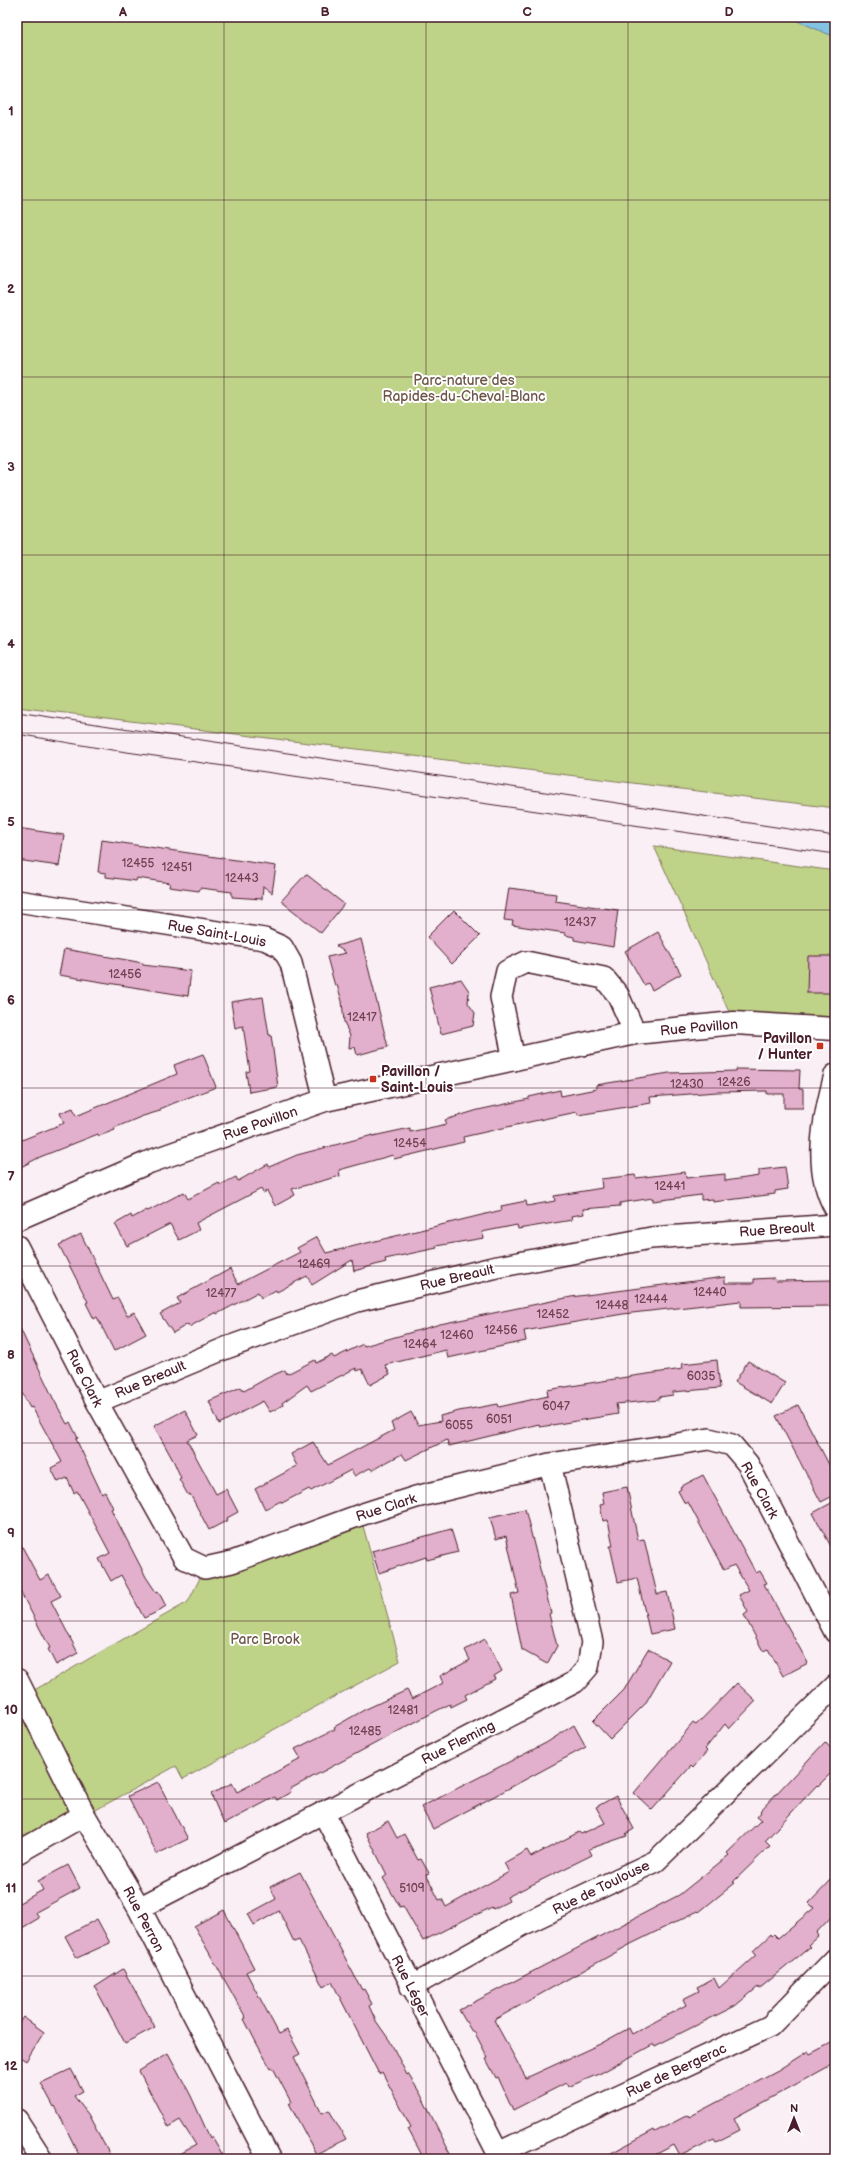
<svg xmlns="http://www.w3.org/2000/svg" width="852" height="2176" viewBox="0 0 852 2176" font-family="'Balsamiq Sans',sans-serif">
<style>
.green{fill:#bfd388;stroke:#84795a}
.water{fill:#82c2e2;stroke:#6c8199}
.building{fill:#e2afcc;stroke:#4a1f2b}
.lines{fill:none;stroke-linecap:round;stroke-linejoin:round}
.minor-casing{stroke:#4a1f2b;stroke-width:24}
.tertiary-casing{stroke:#4a1f2b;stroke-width:25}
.minor{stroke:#fff;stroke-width:21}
.tertiary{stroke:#fff;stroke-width:22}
.tram{stroke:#4a1f2b;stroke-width:1}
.grid{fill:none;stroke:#4a1f2b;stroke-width:1;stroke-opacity:0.55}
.poi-dot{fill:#c8321e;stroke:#fff;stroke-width:1.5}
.labels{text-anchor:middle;stroke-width:4;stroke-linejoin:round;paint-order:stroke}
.number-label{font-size:12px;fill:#704353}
.park-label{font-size:14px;fill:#6d5547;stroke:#fff}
.street-label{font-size:14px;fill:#4a1f2b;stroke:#fff}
.poi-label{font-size:14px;font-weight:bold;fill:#4a1f2b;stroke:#fff;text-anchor:end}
.neatline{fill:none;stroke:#4a1f2b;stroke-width:1.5}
.grid-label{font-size:13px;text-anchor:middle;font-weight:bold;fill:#4a1f2b}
</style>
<rect width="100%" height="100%" fill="#f9eff5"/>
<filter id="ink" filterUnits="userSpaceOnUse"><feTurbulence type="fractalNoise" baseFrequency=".025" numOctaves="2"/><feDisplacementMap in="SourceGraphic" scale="8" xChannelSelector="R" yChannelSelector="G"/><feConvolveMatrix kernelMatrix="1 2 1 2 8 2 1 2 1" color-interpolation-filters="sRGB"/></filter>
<g filter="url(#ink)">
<path class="green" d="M17,17H835V808L17,707Z
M654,846L835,871V1029L734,1023Z
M360,1515L400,1661L183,1779L176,1766L17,1853V1700L188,1602L205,1568Z"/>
<path class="water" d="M788,17H835V37Z"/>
<path class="building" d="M17,828L64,835L59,866L17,860Z
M102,840L276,866L272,893L263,886L262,899L232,897V892L200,888L199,891L169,887L170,883L137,878L136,881L106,877V873L98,872Z
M306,874L344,904L321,933L281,901Z
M509,888L556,894L555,901L618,910L613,947L574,940V937L565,935V933L512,925L513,921L504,920Z
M454,910L480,936L452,964L427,937Z
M658,932L681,974L652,990L648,983L644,985L625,951Z
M361,939L388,1047L357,1055L355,1047L349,1048L350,1036L344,1022L342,1001L337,985L335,986L327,957L346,953L336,946Z
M64,949L127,960L143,963V965L191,971L188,996L59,975Z
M808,956H835V993H807Z
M461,979L469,991L468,1003L475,1013L473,1026L441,1034L429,987Z
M263,997L269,1035H271L278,1087L249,1092L246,1072L250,1071L243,1026L235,1028L231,1002Z
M203,1054L216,1087L174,1103L160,1109V1111L143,1116L114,1128L115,1130L99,1136L98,1134L40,1157L17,1169V1142L64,1123L60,1113L73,1108L76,1116L177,1074L174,1065Z
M736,1069L800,1070L799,1089H803V1108H784V1094H767V1091L717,1092L650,1097L651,1103L578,1115L577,1112L534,1121L463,1137L464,1142L394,1159L393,1155L339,1170L340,1176L292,1189L295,1195L275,1206L267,1191L263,1193L261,1189L196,1223L199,1230L179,1240L170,1224L127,1246L115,1224L131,1215L132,1218L147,1210L148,1211L184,1192L188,1199L219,1183L220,1185L236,1177L238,1181L268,1164L269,1167L297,1155L373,1135V1136L410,1128V1132L447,1124L445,1120L478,1110L529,1099V1097L560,1090L561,1096L596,1089V1085L669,1073L736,1071Z
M785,1167L788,1189L775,1191V1194L713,1202V1199L701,1200V1195L653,1201V1198L620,1203V1206L583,1209L584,1214L571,1216L572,1220L518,1229L517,1225L482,1232L484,1238L436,1246L437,1248L385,1259L386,1262L354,1271L352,1260L312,1285L307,1276L277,1292L276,1290L261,1298L258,1292L217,1314L216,1312L189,1327L188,1324L173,1333L160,1314L180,1303L177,1298L230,1269L238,1284L300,1252L297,1248L317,1237L326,1253L502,1210L501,1206L526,1201L527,1206L555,1201L554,1196L602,1188L601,1179L635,1175L636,1178L685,1172L686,1178L725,1174V1181L759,1176V1170Z
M81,1234L113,1300L118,1298L127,1316L134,1312L146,1334L114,1351L97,1317L94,1319L86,1303L88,1302L59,1245Z
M725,1277V1283H754V1279L774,1278L776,1281L832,1280V1306L741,1307V1301L623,1314L524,1331L526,1341L448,1358L446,1350L385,1365L390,1374L370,1385L362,1369L357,1371L356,1368L311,1391L307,1385L282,1403L283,1405L270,1412L263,1401L219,1424L209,1401L241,1387L244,1391L269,1377L285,1370L287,1374L315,1360L316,1363L332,1355L334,1358L363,1344L364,1346L440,1324L571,1297Z
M17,1322L53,1398L67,1424L70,1422L78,1438L76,1439L102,1494L105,1492L113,1508L111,1509L146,1577L156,1592L158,1591L166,1606L155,1613L144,1618L121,1575L111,1581L99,1559L110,1553L77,1491L74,1493L67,1478L58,1482L51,1468L62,1462L32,1407L30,1408L17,1384Z
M717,1360L720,1388L673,1392V1395L659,1397V1400L616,1404L618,1414L540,1427L539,1424L449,1446L447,1440L406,1460L402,1454L372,1470L370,1468L354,1476L351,1470L311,1491L309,1489L282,1503L281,1501L265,1509L255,1489L297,1466L291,1454L313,1442L328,1465L394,1430L391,1423L411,1412L418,1425L441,1421L440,1416L459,1411L498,1404L499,1407L548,1396L547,1390L633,1376L683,1369L682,1364Z
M748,1361L785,1383L772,1404L735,1382Z
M798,1405L835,1476V1495L821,1502L776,1416Z
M185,1410L198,1435L187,1440L216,1494L226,1489L238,1512L227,1518L228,1520L209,1530L190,1494L188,1495L179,1479L181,1478L174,1462L154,1426Z
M703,1475L756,1573L760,1571L767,1583L764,1584L808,1663L783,1676L768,1649L763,1651L744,1615L748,1612L739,1595L749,1590L734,1565L724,1570L688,1502L685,1504L678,1491L681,1489L680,1487Z
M627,1487L638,1540L644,1539L657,1594L667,1592L675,1629L650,1634L637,1578L618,1582L610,1546H613L608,1520L603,1521L600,1505L604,1504L602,1492Z
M835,1501V1554L813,1513Z
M525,1509L551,1613L549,1614L557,1646L547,1664L522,1650L511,1595L519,1593L506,1536L496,1539L490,1517Z
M451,1529L458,1552L427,1560L426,1557L379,1573L372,1551Z
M17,1537L40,1580L49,1575L61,1596L51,1601L78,1653L56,1665L48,1649L50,1648L17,1585Z
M485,1639L502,1671L494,1676L495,1679L465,1695L467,1699L451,1707L450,1704L434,1712L290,1789L291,1792L277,1800L275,1797L224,1824L211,1794L232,1783L237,1792L301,1759L295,1749L335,1729L334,1727L364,1710L407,1690L412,1699L443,1683L440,1676L470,1660L465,1650Z
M648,1649L670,1661L645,1704L610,1739L593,1721L624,1690Z
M737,1683L756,1701L729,1729L725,1724L705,1749L707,1751L693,1768L691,1766L652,1810L634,1793L693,1723L696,1725Z
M574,1725L586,1747L433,1829L421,1807L546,1743Z
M825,1742L835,1753V1769L818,1786L817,1785L765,1841L770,1846L733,1882L735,1883L699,1912L698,1911L631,1944L494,2020L526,2078L600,2044L629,2028L632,2034L686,2005L683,1999L699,1991L697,1987L714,1978L719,1988L756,1955L753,1951L771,1934L772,1936L774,1934L778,1938L814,1908L809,1903L835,1876V1913L816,1933L818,1936L808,1945L810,1947L759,1989L758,1987L735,2006L655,2046L654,2044L601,2073L568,2087L566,2083L513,2110L498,2077L496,2078L486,2059L488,2058L474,2031L472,2032L459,2010L679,1895L729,1855L727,1853L761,1820L757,1817L761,1812L760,1811Z
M158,1782L188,1839L157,1854L128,1796Z
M616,1796L634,1829L626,1834L627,1836L589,1849L592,1855L507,1897L509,1901L493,1909L492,1907L476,1915V1914L423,1941L403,1906L400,1907L383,1878L387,1875L366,1833L388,1821L397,1838L404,1834L418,1860L421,1859L429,1873L426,1874L439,1900L442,1899L446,1907L509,1872L504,1863L527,1850L531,1857L579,1832L581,1834L605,1823L596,1807Z
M68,1865L80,1888L36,1912L39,1918L17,1931V1904L43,1890L38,1881Z
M300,1872L362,1990L364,1989L372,2004L369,2006L376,2021L390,2041L407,2075L408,2074L420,2093L453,2159H424L408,2129L411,2127L382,2072L379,2074L332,1982L323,1987L299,1940L294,1942L279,1911L254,1925L248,1914L276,1899L270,1887Z
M224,1910L254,1968L246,1972L279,2034L287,2030L300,2054L294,2057L322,2113L329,2110L346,2139L316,2154L289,2103L291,2102L273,2068L271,2069L258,2046L244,2019L246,2018L194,1926Z
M97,1919L110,1943L77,1958L65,1936Z
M123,1969L155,2027L125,2043L95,1987Z
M23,2017L44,2032L26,2061L17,2055V2026Z
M835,2041V2063L734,2118L740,2130L716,2142L714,2139L680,2156L674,2145L647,2159H600L654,2130L655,2132L688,2115L689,2117L778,2070L808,2051L810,2054Z
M168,2053L191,2096L210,2138L212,2136L225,2159H171L196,2145L180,2120L168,2127L139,2071Z
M71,2069L83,2091L74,2096L88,2114L112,2159H81L55,2106L54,2107L41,2083Z"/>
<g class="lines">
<defs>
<path id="minor" d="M17,901L264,939L282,947L291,963L325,1100
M514,1060L501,997L507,971L526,962L604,978L618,995L635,1033
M835,1075C824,1116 812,1168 835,1208
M17,1246L97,1402L184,1558L205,1568L232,1562L360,1515L416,1497L550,1464L709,1439L732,1445L748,1464L835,1632
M97,1402L226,1348L357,1301L497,1267L651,1238L835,1225
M323,1812L501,2159
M17,1853L84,1815
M139,1908L575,1682L588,1667L592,1642L550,1464
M411,1987L524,1924L656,1861L835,1686
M17,2120L42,2159
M498,2153L770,2026L835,1959"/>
<path id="tertiary" d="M17,1219L149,1162L325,1100L635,1033L734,1023L835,1029
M17,1680L84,1815L139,1908L269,2159"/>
</defs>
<use href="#minor" class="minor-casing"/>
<use href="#tertiary" class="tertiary-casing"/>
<use href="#minor" class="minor"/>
<use href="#tertiary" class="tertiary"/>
<path class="tram" d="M17,712L835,836
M17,734L99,748L835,854"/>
</g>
</g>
<path class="grid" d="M224,17V2159M426,17V2159M628,17V2159M17,200H835M17,377H835M17,555H835M17,733H835M17,910H835M17,1088H835M17,1266H835M17,1443H835M17,1621H835M17,1799H835M17,1976H835"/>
<g class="poi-dot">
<rect x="816" y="1042" width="8" height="8" rx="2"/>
<rect x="369" y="1075" width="8" height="8" rx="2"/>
</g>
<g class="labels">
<g class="number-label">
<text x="138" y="867">12455</text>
<text x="177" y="871">12451</text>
<text x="242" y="882">12443</text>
<text x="580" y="926">12437</text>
<text x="125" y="978">12456</text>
<text x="362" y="1021">12417</text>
<text x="734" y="1086">12426</text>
<text x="687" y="1088">12430</text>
<text x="410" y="1147">12454</text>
<text x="670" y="1190">12441</text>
<text x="314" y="1268">12469</text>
<text x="710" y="1296">12440</text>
<text x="221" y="1297">12477</text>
<text x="651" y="1303">12444</text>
<text x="612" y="1309">12448</text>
<text x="553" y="1318">12452</text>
<text x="501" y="1334">12456</text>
<text x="457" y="1339">12460</text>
<text x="420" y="1348">12464</text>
<text x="701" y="1380">6035</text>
<text x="556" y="1410">6047</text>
<text x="499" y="1423">6051</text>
<text x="459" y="1429">6055</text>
<text x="403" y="1714">12481</text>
<text x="365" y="1735">12485</text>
<text x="412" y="1892">5109</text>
</g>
<g class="park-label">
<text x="464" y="385">Parc-nature des<tspan x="464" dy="16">Rapides-du-Cheval-Blanc</tspan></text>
<text x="265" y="1644">Parc Brook</text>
</g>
<g class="street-label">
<text transform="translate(217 933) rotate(10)" y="5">Rue Saint-Louis</text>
<text transform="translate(699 1027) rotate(-5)" y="5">Rue Pavillon</text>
<text transform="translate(260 1123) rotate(-19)" y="5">Rue Pavillon</text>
<text transform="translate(777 1229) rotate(-4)" y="5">Rue Breault</text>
<text transform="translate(457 1277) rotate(-13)" y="5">Rue Breault</text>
<text transform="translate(85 1378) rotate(63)" y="5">Rue Clark</text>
<text transform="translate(150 1379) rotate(-23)" y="5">Rue Breault</text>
<text transform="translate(760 1490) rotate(61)" y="5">Rue Clark</text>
<text transform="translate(386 1507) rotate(-18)" y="5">Rue Clark</text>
<text transform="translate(458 1742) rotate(-27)" y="5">Rue Fleming</text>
<text transform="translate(601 1887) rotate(-26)" y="5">Rue de Toulouse</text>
<text transform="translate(144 1919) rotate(62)" y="5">Rue Perron</text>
<text transform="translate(411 1986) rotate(63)" y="5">Rue Léger</text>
<text transform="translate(676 2070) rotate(-25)" y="5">Rue de Bergerac</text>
</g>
<g class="poi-label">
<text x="812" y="1043">Pavillon<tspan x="812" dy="16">/ Hunter</tspan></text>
<text x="381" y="1076" text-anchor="start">Pavillon /<tspan x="381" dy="16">Saint-Louis</tspan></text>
</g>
</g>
<rect width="852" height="2176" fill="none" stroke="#fff" stroke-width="44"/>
<g transform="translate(794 2118)" stroke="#ffffff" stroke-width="3" paint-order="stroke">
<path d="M0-3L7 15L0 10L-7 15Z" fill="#4a1f2b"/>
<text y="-6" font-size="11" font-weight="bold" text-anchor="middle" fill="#4a1f2b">N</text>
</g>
<rect x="22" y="22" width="808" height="2132" class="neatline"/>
<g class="grid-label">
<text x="123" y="16">A</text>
<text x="325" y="16">B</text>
<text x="527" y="16">C</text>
<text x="729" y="16">D</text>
<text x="11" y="115">1</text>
<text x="11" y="293">2</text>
<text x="11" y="471">3</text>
<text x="11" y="648">4</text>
<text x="11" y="826">5</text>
<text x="11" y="1004">6</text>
<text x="11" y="1181">7</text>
<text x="11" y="1359">8</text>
<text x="11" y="1537">9</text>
<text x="11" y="1714">10</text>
<text x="11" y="1892">11</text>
<text x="11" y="2070">12</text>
</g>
</svg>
